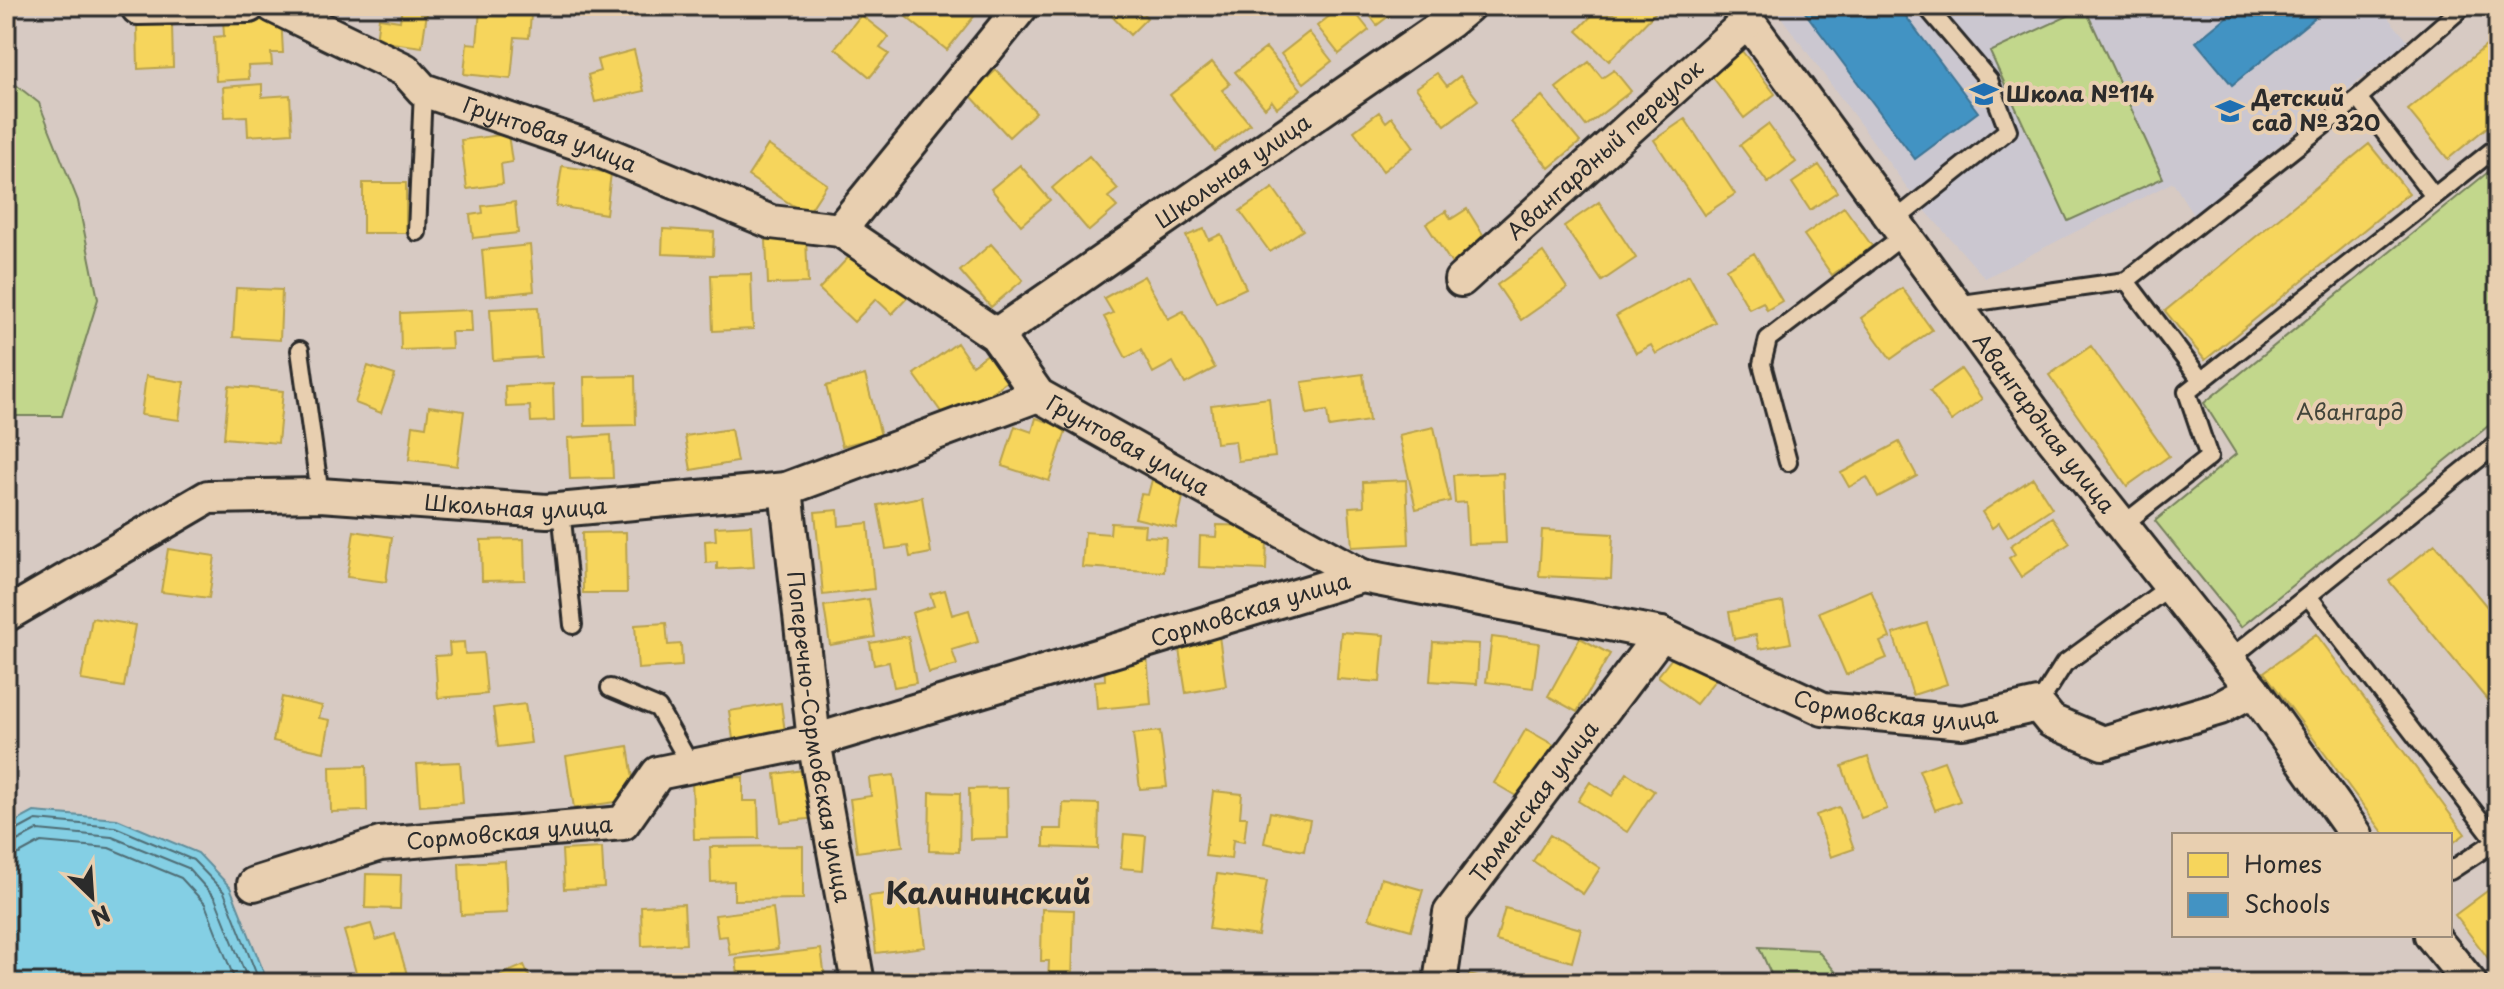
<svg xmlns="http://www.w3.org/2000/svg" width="2504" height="989" viewBox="0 0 2504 989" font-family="'Playpen Sans',sans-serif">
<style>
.built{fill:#cbc7d0}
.green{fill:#c2d78c;stroke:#76815c;stroke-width:2}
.water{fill:#84cfe4;stroke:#608d9a;stroke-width:2}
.homes{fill:#f6d55c;stroke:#b9a24d;stroke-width:2}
.schools{fill:#4393c3;stroke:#3c7495;stroke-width:2}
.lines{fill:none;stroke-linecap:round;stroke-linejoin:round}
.shore{stroke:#4f6d75;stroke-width:2}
.lane-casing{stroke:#2b2b2b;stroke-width:22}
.street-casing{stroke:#2b2b2b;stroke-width:38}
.lane{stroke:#e8cfb0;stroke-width:16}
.street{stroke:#e8cfb0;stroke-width:32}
.labels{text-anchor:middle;stroke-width:8;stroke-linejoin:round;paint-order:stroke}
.poi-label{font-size:22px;font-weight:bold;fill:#2b2b2b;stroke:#e8cfb0;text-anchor:start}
.street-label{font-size:22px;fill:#2b2b2b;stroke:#e8cfb0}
.park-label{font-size:22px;fill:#42453a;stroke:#e8cfb0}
.district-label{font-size:30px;font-weight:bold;fill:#2b2b2b;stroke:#e8cfb0}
</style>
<rect width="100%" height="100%" fill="#d7cac3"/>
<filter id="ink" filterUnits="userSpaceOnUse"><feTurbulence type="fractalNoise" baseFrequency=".0125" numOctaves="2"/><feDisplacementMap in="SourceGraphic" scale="16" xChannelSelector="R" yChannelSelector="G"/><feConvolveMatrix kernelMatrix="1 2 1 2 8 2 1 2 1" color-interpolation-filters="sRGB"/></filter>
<g filter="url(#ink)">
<path class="built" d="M1773,6H2378L2408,41L2193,215L2173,182L1985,278L1917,201Z"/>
<path class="green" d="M2085,8L2163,178L2068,221L1990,52Z
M6,77L39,103L78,201L98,299L62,416H6Z
M2498,164V418L2241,627L2155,521L2236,454L2204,403Z
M1759,947L1817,950L1845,983H1775Z"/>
<path class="water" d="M34,812L117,819L198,853L230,887L268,983H6V827Z"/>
<path class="homes" d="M402,6H428L422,47L376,41L379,18L400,21Z
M906,6H966L976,14L947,50L900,12Z
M1102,6H1146L1141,11L1147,18L1130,35Z
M1342,6H1350L1369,30L1339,54L1317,26Z
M1363,6H1402L1377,25Z
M1601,6L1611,15L1620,6H1655L1658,10L1609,61L1577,31Z
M480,10L531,15L529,38L515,37L511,79L464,74L467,43L477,44Z
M281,15L283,53H271L272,65L248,66L249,79L216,81L214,37L224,36L223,18Z
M861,15L889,37L880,48L889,54L870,77L835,48Z
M172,24L173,67L138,69L137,25Z
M1309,32L1332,61L1304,83L1281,54Z
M2498,36V118L2448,159L2408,110Z
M1266,48L1301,89L1277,108L1272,101L1265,108L1235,72Z
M634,50L644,91L595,102L588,75L600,71L597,60Z
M1742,51L1775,94L1744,118L1711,75Z
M1212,62L1230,84L1222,90L1250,124L1215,151L1170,95Z
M1589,62L1602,78L1614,70L1631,91L1586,126L1556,88Z
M996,70L1036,112L1009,137L970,95Z
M1437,73L1447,86L1460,76L1478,100L1445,125L1416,88Z
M262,84V97L290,95L292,133L248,136L247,116L225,117L223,87Z
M1542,96L1580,142L1549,168L1511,122Z
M1379,112L1386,122L1392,117L1414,147L1383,171L1354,131Z
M1685,119L1735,194L1704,215L1654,140Z
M1768,124L1796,162L1768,183L1740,145Z
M508,134L512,162L501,164L503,184L467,189L461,140Z
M2369,144L2409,193L2205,360L2165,311Z
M768,145L827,184L807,215L748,176Z
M1089,156L1118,189L1108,197L1117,207L1089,231L1052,188Z
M1020,165L1050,200L1021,225L991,189Z
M1819,165L1837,192L1810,210L1792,183Z
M562,166L611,173L606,214L556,206Z
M363,183H406V233H363Z
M1273,188L1303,230L1270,252L1240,211Z
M515,202L518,233L473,238L470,215L483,213L482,206Z
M1599,202L1636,258L1602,281L1564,226Z
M1844,207L1872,246L1832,275L1804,235Z
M1467,209L1487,241L1452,264L1426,224L1446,211L1451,219Z
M663,229L714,232L713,256L662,254Z
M1204,229L1209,240L1221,234L1246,288L1216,302L1186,236Z
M806,239L808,283L768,284L766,240Z
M991,244L1023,280L991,307L960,271Z
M530,245L534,291L486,296L482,250Z
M857,248L909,296L892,314L876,299L854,322L819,289Z
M1543,252L1567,288L1521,320L1497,285Z
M1754,253L1782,301L1767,310L1763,302L1749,309L1726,269Z
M751,274L753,329L713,331L711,275Z
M1689,275L1715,322L1656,354L1651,345L1636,353L1616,316Z
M1144,276L1168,319L1183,311L1215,368L1185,384L1173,362L1153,373L1141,350L1126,358L1104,317L1113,313L1104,298Z
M236,288L282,290L280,340L233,337Z
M1902,288L1932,330L1891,359L1861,318Z
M538,307L541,357L493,360L490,309Z
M471,310L472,332H451L452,348L401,350L400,313Z
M957,343L972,365L991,352L1010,379L949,423L914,374Z
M2091,346L2169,456L2127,486L2049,375Z
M368,366L395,375L381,413L355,403Z
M1961,369L1982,399L1951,421L1930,391Z
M1363,374L1369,421L1329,427L1327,411L1307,414L1302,382Z
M865,375L881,436L842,446L826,386Z
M146,376L184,382L179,420L141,415Z
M635,376L636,425L585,426L584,377Z
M553,384L554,421L531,422L530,406L506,407L505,386Z
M229,386L283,391L278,443L224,438Z
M1269,398L1275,457L1238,461L1235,441L1216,443L1211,405Z
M429,406L464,411L457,466L409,460L413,425L426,427Z
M1036,418L1067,428L1049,481L1002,466L1015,426L1032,432Z
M1434,427L1450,501L1416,509L1399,435Z
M731,429L737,462L691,470L685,436Z
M611,435L613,478L570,479L568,438Z
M1899,442L1917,476L1878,497L1867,477L1849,487L1841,473Z
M1154,472L1187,480L1176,528L1135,518L1141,494L1148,495Z
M1503,473L1506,543L1468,544L1466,502L1455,503L1453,475Z
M2033,478L2052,508L2008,537L1999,523L1992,528L1982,512Z
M1406,480L1409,544L1352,547L1349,507L1364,506L1363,482Z
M922,497L931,553L910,557L908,546L886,549L878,505Z
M838,510L839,526L868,523L874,589L823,595L815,512Z
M2052,517L2070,543L2021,577L2009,558L2015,554L2010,546Z
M1111,523L1145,525L1144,536L1166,537L1164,572L1082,567L1085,532L1110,534Z
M751,525L754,567L717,569V562L706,563L705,541L716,540L715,527Z
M1217,525L1254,526V539H1267L1266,570L1199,567L1200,536L1216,537Z
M1542,530L1613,534L1611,579L1539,576Z
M354,531L392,537L386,582L347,577Z
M626,532L627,593H583L582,533Z
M524,539L525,580L482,581L481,540Z
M2435,544L2498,620V703L2493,707L2389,581Z
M168,549L215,556L209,598L161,592Z
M945,590L952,615L969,610L978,642L952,650L957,665L929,673L912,613L934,606L930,594Z
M1871,590L1890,638L1880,642L1887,658L1846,675L1819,612Z
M869,599L875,637L830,645L824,606Z
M1783,602L1791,643L1759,649L1756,635L1734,639L1729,612Z
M92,618L135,625L124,687L81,680Z
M666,623L668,645L681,644L682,666L638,669L635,625Z
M1927,623L1947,684L1913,695L1893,634Z
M1341,632L1384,635L1380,682L1337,679Z
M2316,634L2465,834L2450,845V835H2385L2264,672Z
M908,636L916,683L894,687L889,662L874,665L870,643Z
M1219,636L1226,686L1186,693L1178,643Z
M1492,637L1539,643L1533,688L1486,682Z
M1580,638L1610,654L1577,712L1548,696Z
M464,642L465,654L483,653L487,694L438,698L435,656L450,655L449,643Z
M1433,642L1479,644L1477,684L1430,681Z
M1676,653L1719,675L1696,704L1658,676Z
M1147,655L1151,704L1097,709L1095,681L1105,680L1104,659Z
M282,697L322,706L319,718L330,720L324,752L273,741Z
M781,703L785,732L733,739L729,711Z
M525,704L531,743L498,747L493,708Z
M1526,729L1561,749L1528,803L1494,783Z
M1160,731L1167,787L1140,789L1133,734Z
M628,746L636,799L574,808L566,756Z
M1868,757L1887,809L1861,818L1842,766Z
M1944,761L1960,801L1935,810L1919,770Z
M460,762L463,803L420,806L417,764Z
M366,766L367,811L331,812L330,767Z
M811,769L817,818L781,822L775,774Z
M1627,773L1654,791L1627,832L1578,801L1590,782L1612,796Z
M894,775L903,846L857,852L850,799L871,796L869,778Z
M743,777V801H758L759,838L694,839L692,778Z
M1007,788L1008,838L970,839L969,789Z
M1213,791L1242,794L1240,817H1247L1244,842L1233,840L1231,859L1205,856Z
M930,792L960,793L959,852L929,851Z
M1063,803L1099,804L1098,849L1044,847V829H1062Z
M1839,807L1854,849L1831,857L1816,815Z
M1270,812L1310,820L1304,851L1264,843Z
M1124,834L1146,836L1143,870L1121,868Z
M1550,835L1600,868L1583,894L1533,861Z
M803,846V899L734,900V881L711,882L710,847Z
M602,848L604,887L564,889L562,850Z
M505,861L507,913L461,915L459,863Z
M366,874L401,875L400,909L365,908Z
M1217,874L1267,881L1258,936L1209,929Z
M1381,878L1423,890L1411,930L1369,918Z
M2498,883V971L2455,915Z
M918,890L925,947L876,953L869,896Z
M684,904L686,944L642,946L641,906Z
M773,908L778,949L730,955L727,936L718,937L715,915Z
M1505,908L1581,929L1572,962L1496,941Z
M1042,909L1074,910L1072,982H1048L1049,961H1041Z
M371,924L376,940L395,934L409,981L359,983L344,931Z
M821,949L825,977L770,983H739L736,959Z
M524,965L532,983H483Z
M1469,975L1504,983H1468Z"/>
<path class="schools" d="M1811,6H1898L1978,112L1915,159L1804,11Z
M2240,6H2329L2232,85L2196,42Z"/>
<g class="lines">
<path class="shore" d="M6,833H12L36,820L115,827L193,860L224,892L260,983
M6,843L15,842L38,830L112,837L188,868L215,898L249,983
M6,856L19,854L41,842L109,848L181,878L205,904L236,983"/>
<defs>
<path id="lane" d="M2358,98L2434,196
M1894,221L2008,130L1989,80L1926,6
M417,232L423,90
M1955,305L2126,281
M300,350L320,495
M2201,380L2126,281L2358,98L2464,6
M1788,462L1762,364L1768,339L1904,235
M561,510L573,625
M2121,526L2209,457L2187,392L2498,146
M2308,596L2498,843
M2228,660L2498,443
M610,688L658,708L691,766
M2038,705L2064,664L2169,587
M2450,871L2496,841"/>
<g id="street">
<path id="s1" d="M273,6L405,70L423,90L595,149L771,222L840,230L996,335L1038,395L1362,576"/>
<path id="s2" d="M1737,6L2052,437L2253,690L2356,835"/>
<path d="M138,8L249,6"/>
<path d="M840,230L1022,6"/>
<path id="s3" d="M1461,280L1748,21"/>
<path id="s4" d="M996,335L1450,21L1468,6"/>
<path id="s5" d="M786,489L814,741L858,983"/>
<path id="s6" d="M6,615L208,497L320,495L547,511L786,489L1038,395"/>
<path id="s7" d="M254,884L380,844L623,823L658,773L814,741L1362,576L1661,634L1823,709L1963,722L2038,705L2051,721L2103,743L2220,708L2253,690"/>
<path d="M2431,935L2470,983"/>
<path id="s8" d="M1440,983L1450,913L1661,634"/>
</g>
</defs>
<use href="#lane" class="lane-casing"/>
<use href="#street" class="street-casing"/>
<use href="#lane" class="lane"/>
<use href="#street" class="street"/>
</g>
</g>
<defs>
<symbol id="school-bare" viewBox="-9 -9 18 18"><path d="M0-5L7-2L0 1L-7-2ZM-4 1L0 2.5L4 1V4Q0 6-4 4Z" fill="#1f6fb2" stroke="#e8cfb0" stroke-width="2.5" paint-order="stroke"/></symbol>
</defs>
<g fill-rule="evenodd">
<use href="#school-bare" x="1964" y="74" width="40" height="40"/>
<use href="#school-bare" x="2210" y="91" width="40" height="40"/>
</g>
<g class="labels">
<g class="poi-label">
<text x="2006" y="102">Школа №114</text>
<text x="2252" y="106">Детский<tspan x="2252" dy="25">сад № 320</tspan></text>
</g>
<g class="street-label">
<text dy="8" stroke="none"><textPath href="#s1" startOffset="308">Грунтовая улица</textPath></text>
<text dy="8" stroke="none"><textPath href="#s3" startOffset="194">Авангардный переулок</textPath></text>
<text dy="8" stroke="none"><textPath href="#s4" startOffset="288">Школьная улица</textPath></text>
<text dy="8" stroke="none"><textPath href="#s2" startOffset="518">Авангардная улица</textPath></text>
<text dy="8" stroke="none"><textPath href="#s1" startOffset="980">Грунтовая улица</textPath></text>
<text dy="8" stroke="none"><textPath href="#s6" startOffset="542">Школьная улица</textPath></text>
<text dy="8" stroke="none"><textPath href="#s7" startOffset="1052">Сормовская улица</textPath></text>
<text dy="8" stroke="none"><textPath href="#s7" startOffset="1724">Сормовская улица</textPath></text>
<text dy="8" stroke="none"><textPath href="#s5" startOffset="250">Поперечно-Сормовская улица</textPath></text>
<text dy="8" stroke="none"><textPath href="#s8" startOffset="210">Тюменская улица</textPath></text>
<text dy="8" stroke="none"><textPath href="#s7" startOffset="262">Сормовская улица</textPath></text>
</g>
<g class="park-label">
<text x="2350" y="420">Авангард</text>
</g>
<g class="district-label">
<text x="988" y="904">Калининский</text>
</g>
</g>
<rect width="2504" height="989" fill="none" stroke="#e8cfb0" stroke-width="32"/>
<rect x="16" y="16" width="2472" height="957" fill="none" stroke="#2b2b2b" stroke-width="3" filter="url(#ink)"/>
<rect x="2172" y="833" width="280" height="104" fill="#e8cfb0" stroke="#9c8d7b" stroke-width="2"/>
<rect x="2188" y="853" width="40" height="24" fill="#f6d55c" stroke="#9c8d7b" stroke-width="2"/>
<text x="2244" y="873" font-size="24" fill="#2b2b2b">Homes</text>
<rect x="2188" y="893" width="40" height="24" fill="#4393c3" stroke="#9c8d7b" stroke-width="2"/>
<text x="2244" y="913" font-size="24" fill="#2b2b2b">Schools</text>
<g transform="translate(92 897) rotate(155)" stroke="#e8cfb0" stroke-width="6" paint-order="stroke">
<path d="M0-6L14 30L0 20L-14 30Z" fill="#2b2b2b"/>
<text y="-12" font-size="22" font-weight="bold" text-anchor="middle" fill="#2b2b2b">N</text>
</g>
</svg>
